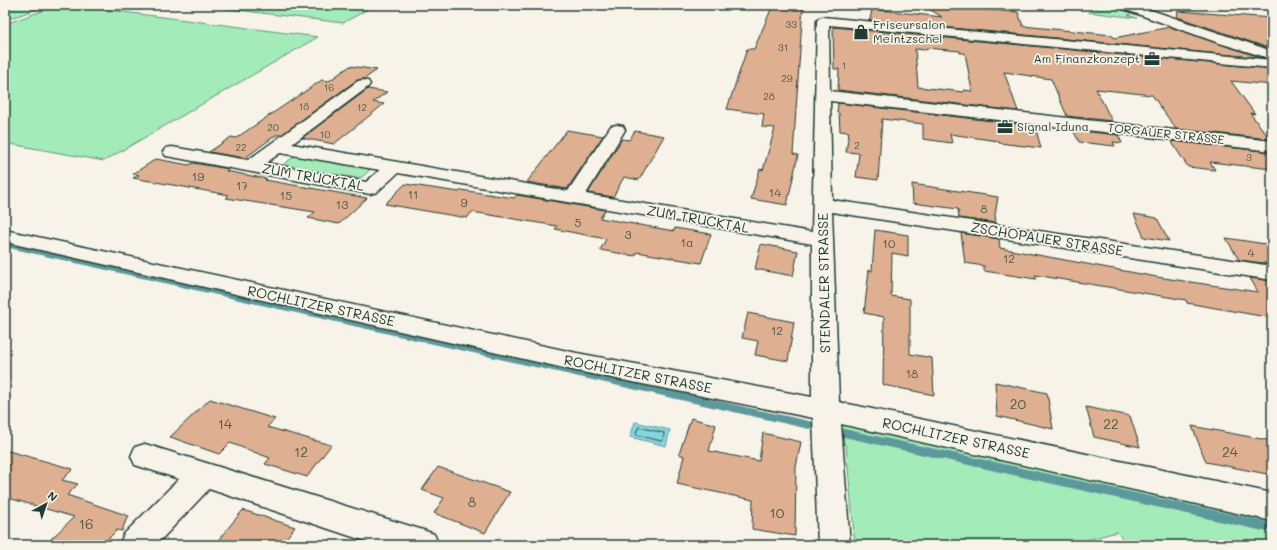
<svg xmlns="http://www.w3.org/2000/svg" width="1277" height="550" viewBox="0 0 1277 550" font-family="Mali,sans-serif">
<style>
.green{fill:#a3ebb9;stroke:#619476}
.water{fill:#86d6e1;stroke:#5d999c}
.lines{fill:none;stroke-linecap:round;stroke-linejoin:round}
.shore{stroke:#487a79;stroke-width:1.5}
.stream{fill:#5d999c;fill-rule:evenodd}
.building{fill:#deaf90;stroke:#1f3d34;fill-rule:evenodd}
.minor-casing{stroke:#1f3d34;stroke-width:3}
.minor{fill:#f7f3e8;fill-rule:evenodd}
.labels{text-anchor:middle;stroke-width:3.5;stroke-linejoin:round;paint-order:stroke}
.far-number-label{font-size:10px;fill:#4f5a4b}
.far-poi-label{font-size:12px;fill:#1f3d34;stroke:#f7f3e8;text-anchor:start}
.far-street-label{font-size:12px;fill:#1f3d34;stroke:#f7f3e8}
.number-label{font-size:12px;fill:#4f5a4b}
.street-label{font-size:14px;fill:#1f3d34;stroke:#f7f3e8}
.near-number-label{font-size:14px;fill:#4f5a4b}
</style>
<rect width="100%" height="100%" fill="#f7f3e8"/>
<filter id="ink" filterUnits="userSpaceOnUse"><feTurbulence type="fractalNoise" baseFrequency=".025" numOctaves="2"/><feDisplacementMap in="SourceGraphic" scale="8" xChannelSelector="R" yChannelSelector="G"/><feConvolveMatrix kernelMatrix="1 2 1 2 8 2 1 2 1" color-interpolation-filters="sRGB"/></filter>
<g filter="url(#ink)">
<path class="green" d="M5,5H50L5,20Z
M59,5H69L318,37L104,161L5,143V24Z
M196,5H375L343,23Z
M940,5C956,5 1008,0 1017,12L963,7L964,12L949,16L947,6Z
M1098,5H1115L1134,12L1128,15L1137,18L1088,12L1100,6Z
M300,155L370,166L371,169L362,177L357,178L285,166L284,164L295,156Z
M847,423L1272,516V545H1127L1117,532L1067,545H855L846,446L840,439L839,425Z"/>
<path class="water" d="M635,422L670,430L666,446L630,437Z"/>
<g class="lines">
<path class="shore" d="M639,427L664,433L663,440L661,441L637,435L636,432Z"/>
<path class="stream" d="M5,243L809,421L812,422L813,425L812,428L809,429L5,247Z
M844,429L1272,523V533L844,437L841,436L840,433L841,430Z"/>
</g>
<path class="building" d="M773,5H803L793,154L798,155L787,205L751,199L760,169L763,170L775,128L762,127L764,114L727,109L747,49H754Z
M923,5L1018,12L1023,26L1112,35L1114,38L1170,27L1262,58L870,20L872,9L942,17Z
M1178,11L1272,18V49L1177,17Z
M833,27L1272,69V85L1231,81L1255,114L1250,113L1270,139L1176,129L1152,95L1096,89L1112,121L1067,116L1051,79L1004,72L1018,111L838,90L839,69H834ZM926,48L960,51V53H965L972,91L964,90V92L918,87L915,49L926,50Z
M350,66L377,70L364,79L357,80L281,135H276L245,158L209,152L231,137L236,138L322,80L329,81Z
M368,89L387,92L373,102L384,104L334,144L302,138Z
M838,103L1035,126L1041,148L999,143L998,141L950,134L952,143L923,139V124L882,119L878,180L856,177L859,153L846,152L849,132L840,131L839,113H837Z
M567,130L603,136L567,189L527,182Z
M1073,130L1118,135L1122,143L1113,142L1115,146L1079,142Z
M635,131L664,136L639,180L624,177L613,197L588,193L622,139L629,140Z
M1171,141L1272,152V169L1210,162L1215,170L1188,167Z
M156,159L189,165L193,163L229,169L226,171L267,179L265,180L367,198L339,224L308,218L315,212L226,198L229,195L133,178L139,175L133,174Z
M405,184L459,192L461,190L514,198L517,195L605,210L600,218L674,231L675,228L711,234L701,263L637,252L635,256L600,250L606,239L555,229L557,226L472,212L467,218L385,204Z
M912,184L998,197L995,215L996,223L959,218L958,209L913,203Z
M1134,214L1157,218L1169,241L1144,237Z
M875,230L908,235V256L892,253L891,296L910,299V354L932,358L934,395L883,385L884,317L864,313L869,270L872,271Z
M961,233L999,239L1000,248L1157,277L1258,292L1250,278L1272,281V318L1187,303L1186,300L1035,275L1036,279L984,271V266L965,263Z
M1226,238L1272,245V264L1239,260Z
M761,244L798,251L793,276L755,269Z
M748,313L794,322L788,361L755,355L758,341L742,338Z
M995,382L1047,393L1053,429L997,416Z
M210,399L275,419L267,427L331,445L307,477L265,464L270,458L230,443L219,454L170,437Z
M1086,407L1130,416L1140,447L1094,437Z
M691,418L716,425L709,451L759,461L763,433L801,442L796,467L795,536L752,529L753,500L677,484L684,456L679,454Z
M1192,426L1272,441V475L1206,462Z
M5,450L73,469L62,480L78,484L67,495L129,516L126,520L122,531L117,530L102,545H68L51,539L74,517L5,497Z
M438,467L510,492L485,533L434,513L444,498L422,490Z
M243,510L295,527L281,545H214Z"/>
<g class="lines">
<defs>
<path id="minor" d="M1119,5H1136L1272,51V59L1216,42L1121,8Z
M823,17L1272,60V68L829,25L830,91L1272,141V151L830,101L832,200L1272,266V280L832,212L839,402L1272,493V521L841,424L850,545H818L813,418L577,371L5,242V230L577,353L812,397V244L398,173L377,192L370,194L172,157L166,156L163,152L166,148L172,147L248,160L358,81L363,80L368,81L370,84L368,87L292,144L568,191L611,126L617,125L623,126L625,130L586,194L812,232L817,21L819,18ZM280,153L380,170L366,182L266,163Z
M145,444L423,530L434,534L439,545H377L209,489L156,545H119L124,534L179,479L135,465L131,456L135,447Z"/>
</defs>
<use href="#minor" class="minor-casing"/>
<use href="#minor" class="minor"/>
</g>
</g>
<defs>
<symbol id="shop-bare" viewBox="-9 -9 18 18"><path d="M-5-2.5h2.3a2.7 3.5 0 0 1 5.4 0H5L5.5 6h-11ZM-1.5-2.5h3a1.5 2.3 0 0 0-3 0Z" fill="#1f3d34" stroke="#f7f3e8" stroke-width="2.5" paint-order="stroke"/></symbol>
<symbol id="office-bare" viewBox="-9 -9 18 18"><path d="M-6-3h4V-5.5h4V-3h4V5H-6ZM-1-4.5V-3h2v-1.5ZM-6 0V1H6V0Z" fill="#1f3d34" stroke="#f7f3e8" stroke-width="2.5" paint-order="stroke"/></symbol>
</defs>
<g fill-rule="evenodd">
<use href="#shop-bare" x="850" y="21" width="22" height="22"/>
<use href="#office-bare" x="1141" y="48" width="22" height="22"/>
<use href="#office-bare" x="994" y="116" width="22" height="22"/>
</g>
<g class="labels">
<g class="far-number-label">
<text x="791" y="28">33</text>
<text x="783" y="51">31</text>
<text x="844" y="69">1</text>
<text x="787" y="82">29</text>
<text x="329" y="91">16</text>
<text x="769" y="100">28</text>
<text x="304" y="110">18</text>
<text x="362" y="111">12</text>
<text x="273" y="131">20</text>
<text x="325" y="138">10</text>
<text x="857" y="149">2</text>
<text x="241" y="151">22</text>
<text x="1249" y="161">3</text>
</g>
<g class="far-poi-label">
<text x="873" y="29">Friseursalon<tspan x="873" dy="14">Meintzschel</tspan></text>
<text x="1140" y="63" text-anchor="end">Am Finanzkonzept</text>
<text x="1017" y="131">Signal Iduna</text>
</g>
<g class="far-street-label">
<text transform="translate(1166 134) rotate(6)" y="4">TORGAUER STRASSE</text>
</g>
<g class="number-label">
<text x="198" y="181">19</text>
<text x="242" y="190">17</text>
<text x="775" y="197">14</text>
<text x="413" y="199">11</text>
<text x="286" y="200">15</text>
<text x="464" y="207">9</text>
<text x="342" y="209">13</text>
<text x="984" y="213">8</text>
<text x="578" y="227">5</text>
<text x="628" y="239">3</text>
<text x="687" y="247">1a</text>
<text x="889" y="248">10</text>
<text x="1251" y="257">4</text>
<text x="1009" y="263">12</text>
<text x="777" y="335">12</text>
<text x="912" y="378">18</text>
</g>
<g class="street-label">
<text transform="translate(313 177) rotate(10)" y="5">ZUM TRUCKTAL</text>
<text transform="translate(698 219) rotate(10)" y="5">ZUM TRUCKTAL</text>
<text transform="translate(1047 239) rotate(9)" y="5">ZSCHOPAUER STRASSE</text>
<text transform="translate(824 283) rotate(-91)" y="5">STENDALER STRASSE</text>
<text transform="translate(321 306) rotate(12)" y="5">ROCHLITZER STRASSE</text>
<text transform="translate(638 374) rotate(11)" y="5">ROCHLITZER STRASSE</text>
<text transform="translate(956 438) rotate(12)" y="5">ROCHLITZER STRASSE</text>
</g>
<g class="near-number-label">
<text x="1018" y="409">20</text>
<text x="225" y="429">14</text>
<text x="1111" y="429">22</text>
<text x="301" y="457">12</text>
<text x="1230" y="457">24</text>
<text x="472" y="507">8</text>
<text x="777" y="518">10</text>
<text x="86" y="529">16</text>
</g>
</g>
<rect width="1277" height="550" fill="none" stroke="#f7f3e8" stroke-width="20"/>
<rect x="10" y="10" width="1257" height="530" fill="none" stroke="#1f3d34" stroke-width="1.5" filter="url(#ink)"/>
<g transform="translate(46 504) rotate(40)" stroke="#f7f3e8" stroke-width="3" paint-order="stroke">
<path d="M0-3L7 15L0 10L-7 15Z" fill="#1f3d34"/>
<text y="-6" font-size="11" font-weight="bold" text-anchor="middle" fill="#1f3d34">N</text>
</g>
</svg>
